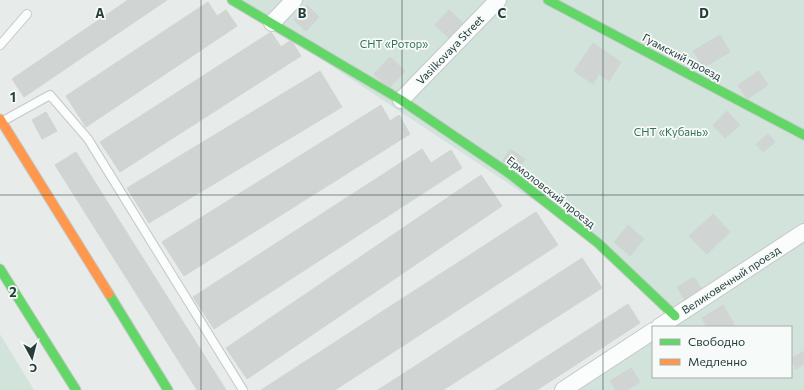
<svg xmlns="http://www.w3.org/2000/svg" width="804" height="390" viewBox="0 0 804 390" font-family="Commissioner,sans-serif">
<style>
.green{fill:#d2e3db}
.building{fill:#d0d4d3;stroke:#d0d5d3}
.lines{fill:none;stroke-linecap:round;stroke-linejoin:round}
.lane-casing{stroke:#c4c9c7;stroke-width:10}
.street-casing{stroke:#c4c9c7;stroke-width:18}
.fast-casing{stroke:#c4cac8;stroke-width:11}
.slow-casing{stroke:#c4cac8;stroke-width:11}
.lane{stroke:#fbfcfc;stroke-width:8}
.street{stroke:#fbfcfc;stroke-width:16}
.fast{stroke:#63d668;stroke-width:9}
.slow{stroke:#ff974d;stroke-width:9}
.grid{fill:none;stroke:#263d3c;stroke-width:1;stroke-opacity:0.55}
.labels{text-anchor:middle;stroke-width:3.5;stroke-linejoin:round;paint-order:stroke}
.park-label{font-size:11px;fill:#357059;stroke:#f6faf9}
.street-label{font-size:11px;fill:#263d3c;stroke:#f6faf9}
.grid-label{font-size:13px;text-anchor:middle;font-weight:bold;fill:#263d3c;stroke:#f6faf9;stroke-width:3.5;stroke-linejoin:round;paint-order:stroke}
</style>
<rect width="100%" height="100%" fill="#e7ecea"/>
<path class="green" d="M232,0H804V390H563L653,331V377H791V327H659L675,316L598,243Z
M0,334L34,390H0Z"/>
<path class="building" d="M128,0H167L24,97L12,79Z
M208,2L217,16L226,10L237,26L86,127L66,96Z
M307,5L319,17L306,31L294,20Z
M449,10L463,23L449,38L435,25Z
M271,32L281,47L291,40L301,56L120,172L100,142Z
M720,35L730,52L704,67L693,51Z
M593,43L621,62L609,81L599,74L593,84L574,71Z
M390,57L405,71L389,88L374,74Z
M320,71L342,107L149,223L127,188Z
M759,71L768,85L747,99L738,85Z
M381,105L390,121L399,115L410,134L184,276L162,242Z
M727,111L740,125L725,138L713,125Z
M46,112L57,131L42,139L32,120Z
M768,134L775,142L763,152L756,144Z
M422,149L431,163L451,150L462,168L214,329L193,297Z
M510,149L525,159L516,172L502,162Z
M76,152L226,390H197L55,165Z
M481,175L502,206L247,379L226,348Z
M536,212L558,245L335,390H261Z
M713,214L730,232L707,254L689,236Z
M628,225L644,239L630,256L614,242Z
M582,258L602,288L443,390H378Z
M694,277L704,292L686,302L677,287Z
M628,304L640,323L537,390H495Z
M723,305L734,324L729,327H707L702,318Z
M804,351V364L796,369L791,359Z
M631,368L640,382L627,390H616L610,381Z"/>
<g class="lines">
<defs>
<path id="lane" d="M0,45L27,14
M3,121L50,95L88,139L243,390"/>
<path id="street" d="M272,23L294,0
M401,100L498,0
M659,327L804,232
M563,390L653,331"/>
<path id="fast" d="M232,0L401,100L510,174L598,243L675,316
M548,0L804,135
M0,269L76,390
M109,294L168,390"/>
<path id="slow" d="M0,119L109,294"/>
</defs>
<use href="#lane" class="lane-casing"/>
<use href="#street" class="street-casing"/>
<use href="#fast" class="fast-casing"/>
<use href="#slow" class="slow-casing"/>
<use href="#lane" class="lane"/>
<use href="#street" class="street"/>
<use href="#fast" class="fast"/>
<use href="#slow" class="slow"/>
</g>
<path class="grid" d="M201,0V390M402,0V390M603,0V390M0,195H804"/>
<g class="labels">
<g class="park-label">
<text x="394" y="48">СНТ «Ротор»</text>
<text x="671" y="136">СНТ «Кубань»</text>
</g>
<g class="street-label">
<text transform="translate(450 50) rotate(-46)" y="4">Vasilkovaya Street</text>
<text transform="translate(682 57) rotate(28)" y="4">Гуамский проезд</text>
<text transform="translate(551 192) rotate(38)" y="4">Ермоловский проезд</text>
<text transform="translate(731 280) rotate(-33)" y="4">Великовечный проезд</text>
</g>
</g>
<g class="grid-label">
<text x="100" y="18">A</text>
<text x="302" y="18">B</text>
<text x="502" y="18">C</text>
<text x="704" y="18">D</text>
<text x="13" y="102">1</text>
<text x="13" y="297">2</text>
</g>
<rect x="652" y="326" width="140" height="52" fill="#f6faf9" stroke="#a3aead"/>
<rect x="660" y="339" width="20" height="6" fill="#63d668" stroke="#a3aead"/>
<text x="688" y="346" font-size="12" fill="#263d3c">Свободно</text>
<rect x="660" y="359" width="20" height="6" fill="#ff974d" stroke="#a3aead"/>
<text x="688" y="366" font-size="12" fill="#263d3c">Медленно</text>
<g transform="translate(32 358) rotate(173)" stroke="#f6faf9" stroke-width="3" paint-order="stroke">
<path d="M0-3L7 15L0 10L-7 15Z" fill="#263d3c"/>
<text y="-6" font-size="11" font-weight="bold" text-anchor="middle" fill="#263d3c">С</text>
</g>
</svg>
